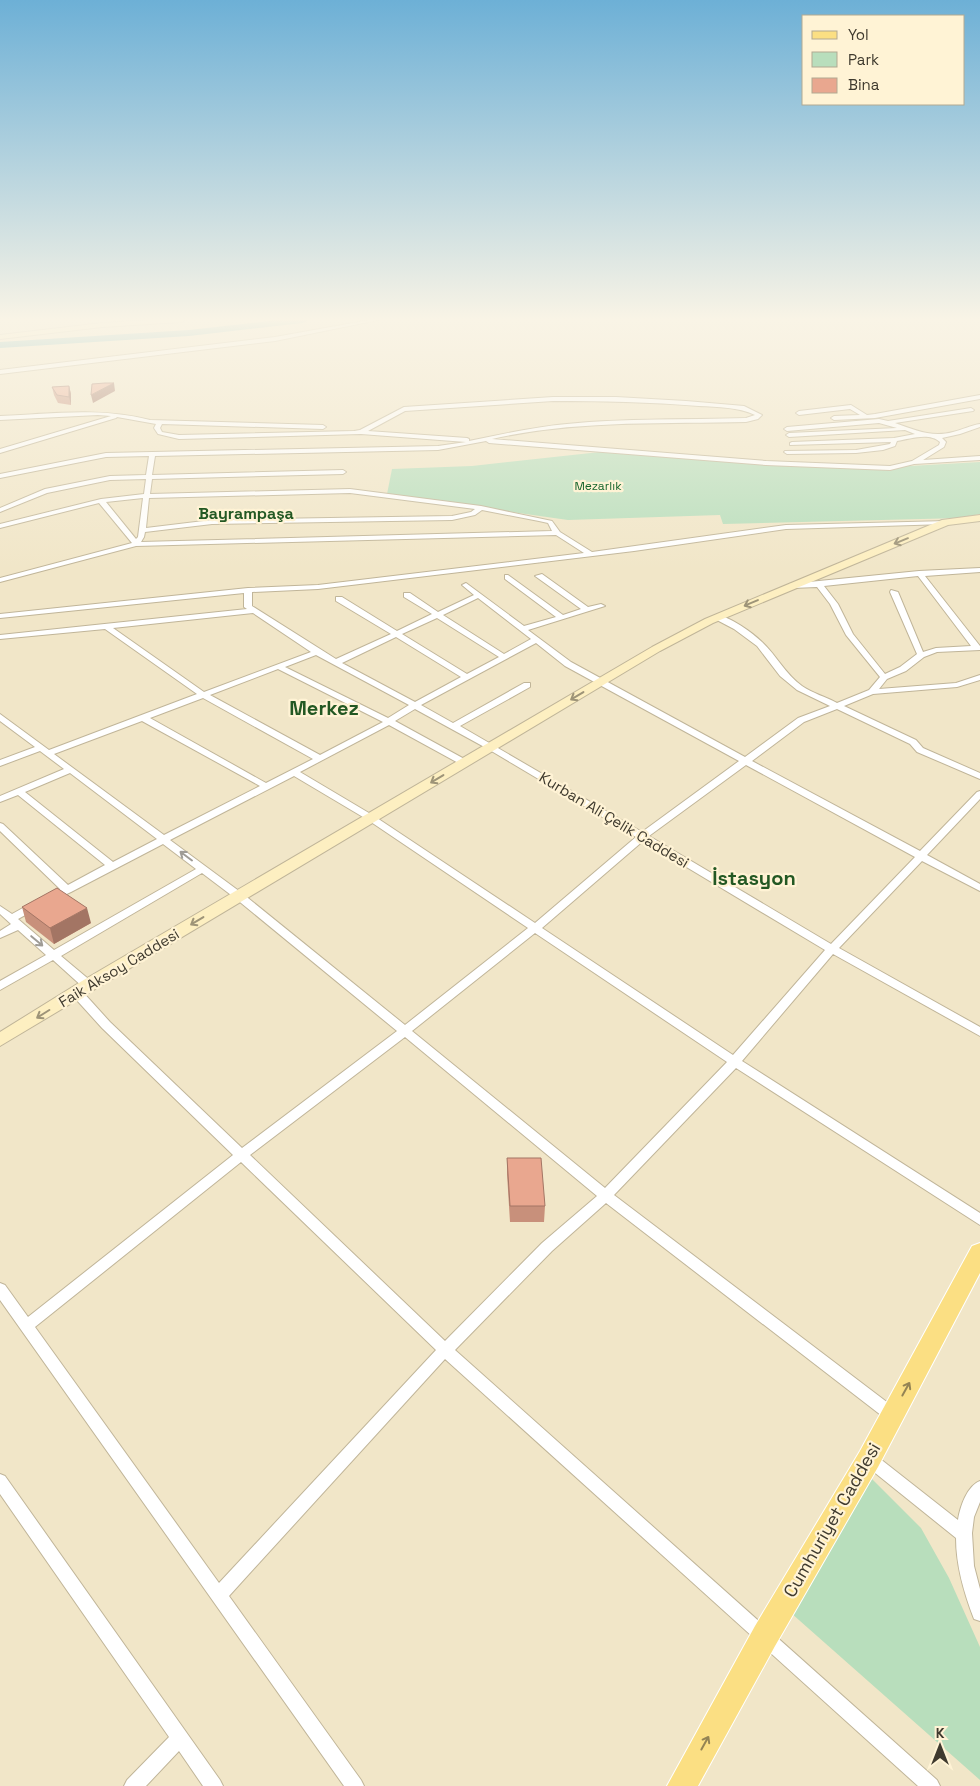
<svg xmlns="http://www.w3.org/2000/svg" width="980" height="1786" viewBox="0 0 980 1786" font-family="'Space Grotesk',sans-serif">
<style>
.green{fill:#b8debc}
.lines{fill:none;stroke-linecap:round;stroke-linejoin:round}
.river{fill:#54aaba;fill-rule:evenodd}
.street-casing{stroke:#c0b599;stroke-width:2}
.secondary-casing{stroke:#c0b599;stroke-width:2}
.primary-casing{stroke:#fff;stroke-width:2}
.street{fill:#fff;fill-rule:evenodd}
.secondary{fill:#fdefc1;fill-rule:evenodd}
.primary{fill:#fbdf83;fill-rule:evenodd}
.wall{fill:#c8907b}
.shaded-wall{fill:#a37564}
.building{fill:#e9a78f;stroke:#a37564}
.oneway{stroke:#9e9478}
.oneway2{stroke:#9f9c96}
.oneway3{stroke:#948454}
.labels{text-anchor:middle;stroke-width:4.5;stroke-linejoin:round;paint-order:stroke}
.far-park-label{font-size:12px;fill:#17652c;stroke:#fff3d5}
.street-label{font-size:15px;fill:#3f3a2e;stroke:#fff3d5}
.far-district-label{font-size:16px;font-weight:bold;fill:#235823;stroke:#fff3d5}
.near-street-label{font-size:18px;fill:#3f3a2e;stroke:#fff3d5}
.district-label{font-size:20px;font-weight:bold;fill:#235823;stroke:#fff3d5}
</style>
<rect width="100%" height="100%" fill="#f1e6c8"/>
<path class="green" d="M600,452L857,469L980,462V514L961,518L723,524L720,515L568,520L387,494L392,469L472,466Z
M871,1478L921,1528L949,1578L980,1647V1780L791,1613Z"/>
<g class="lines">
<path class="river" d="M278,320H308L303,323L189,336L0,348V342L189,330Z"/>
<defs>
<path id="street" d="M370,320H378L275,341L0,374V370L275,337Z
M980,395V399L875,418L834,420L831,418L834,416L860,415L850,409L799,415L796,413L799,411L851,405L867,415L875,414Z
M553,397H616L686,401L744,406L762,415L758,419L746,422C661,424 575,420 492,439L766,461L890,466L912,461L939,445L940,442C929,432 910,439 897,441L895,446L883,450L856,453L787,454L784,452L785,451L856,450L890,444L891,442L790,445V443L792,442L894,438L915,434L905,430L789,437L786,435L789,433L897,428L879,423L787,431L784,429L787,427L879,419L888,421L971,408L974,410L973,411L895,423C915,430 932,438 953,432C962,430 971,425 980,424V427L960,434L942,438L946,442L944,447L923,460L980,456V460L914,464L890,470L766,465L489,443L486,441L438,450L155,456L152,475L343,470L346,472L343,474L152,479L150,494L350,489L481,506L552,521L560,532L592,552L786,525L948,521V523L946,524L786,529L634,551L318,589L252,592V606L336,659L391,634L336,601V597H342L397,631L432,614L404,597V593H410L438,612L474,595L462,585L466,583L524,626L556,617L505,579V575H508L563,615L581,609L535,576L542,574L588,607L601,604L605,606L528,630L571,662L745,757L798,718L830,706L797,690L780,676L757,646L734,629L715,619V615C727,614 754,634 762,642C777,656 785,674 802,686C812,693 826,697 837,703L869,690L880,677L846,635L830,604L817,587L792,588H789V584L919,571L980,568V572L925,576L980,646V650L937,652L924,657L906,671L887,679L879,689L956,683L980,675V680L957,687L873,694L844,706L916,740L923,748L980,773V779L917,752L910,744L837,709L804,722L752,761L920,851L977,792L980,791V799L927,855L980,884V891L922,861L839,948L980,1027V1036L833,954L742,1061L980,1213V1225L736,1068L614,1195L896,1409L898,1414L896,1419L891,1421L886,1419L606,1203L552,1251L455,1350L937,1780L940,1786H918L445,1359L229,1596L361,1780L364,1786H344L0,1300V1283L5,1285L28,1317L233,1155L102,1028L73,996L72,993L73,990H81L110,1022L242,1148L397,1031L235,898L202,873L61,956L92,982L93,985L92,988H84L53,960L0,990V981L46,955L18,930L0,938V931L11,924L0,914V906L12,914L30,904H38L39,906L38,908L18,919L54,950L196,869L163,844L71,892L56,899H48L47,897L60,889L0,831V823L3,824L68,885L105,865L18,795L0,802V796L64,769L40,751L0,766V760L35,747L0,721V714L49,750L197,694L105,629L0,639V635L247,609L244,607V593L0,618V614L248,588L318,585L584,553L556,535L136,546L0,582V578L132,543L99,503L0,528V524L101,499L144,494L146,479L110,480L47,493L0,512V508L45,489L110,476L146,475L149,456L106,457L0,478V474L106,453L438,446L466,442L361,434L179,439L158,434L154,428L156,424L117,417L116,418L0,453V449L111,416L98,415L0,420V416C50,414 101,407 150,420L323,425L326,427L323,429L162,424L160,428L162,432L179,435L354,431L360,430L404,407ZM553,401C602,401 650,402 699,406C718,407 738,407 755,415L746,418C686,420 626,418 567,424C534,427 502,434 469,441V439L467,438L368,431L405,411ZM350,493L475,509L471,512L452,516L212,520L146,528L149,498ZM143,498L138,537L136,539L106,502ZM482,510L539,521L548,523L552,531L141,542L144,537L145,532L212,524L452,520L475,515ZM918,576L971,646L936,648L923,652L898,592L891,590L890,592L917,654L900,667L885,674L853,634L838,604L824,586ZM478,598L531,639L504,654L443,615ZM253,613L311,652L204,692L113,628ZM437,618L499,657L467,674L402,634ZM396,637L461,677L415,702L342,663ZM536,643L565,666L739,761L642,832L460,726L530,687V683H524L453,723L421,705ZM316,655L409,705L388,718L285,667ZM278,669L383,722L320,755L210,695ZM203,698L313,759L266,783L150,718ZM415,709L488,749L636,837L535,923L374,816L300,772L389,725L462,765H468L469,763L468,761L395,721ZM142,721L260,786L164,835L54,754ZM746,765L915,857L831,944L649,836ZM70,773L157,839L113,862L25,792ZM294,776L368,820L528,928L405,1025L243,894L170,840ZM643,841L825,950L733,1055L542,928ZM535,933L727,1062L605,1188L412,1031ZM405,1037L597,1196L542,1243L445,1341L250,1155ZM241,1162L436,1350L219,1583L35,1327Z
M869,1452L874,1454L958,1520C960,1507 967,1486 980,1481V1502L974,1517L972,1533L974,1566L980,1589V1621L974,1619C964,1593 956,1566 956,1538L864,1464L861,1459L864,1454Z
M0,1474L5,1476L220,1780L223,1786H203L179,1751L146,1786H124L127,1780L169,1737L0,1494Z"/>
<path id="secondary" d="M151,320H185L181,322L102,327L0,339V335L102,323Z
M980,515V521L948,525L713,623L660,651L0,1046V1032L82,981L652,647L705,619L942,520Z"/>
<path id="primary" d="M980,1243V1273L878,1467L775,1646L698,1786H667L755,1626L860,1451L972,1246Z"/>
</defs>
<use href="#street" class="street-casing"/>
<use href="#secondary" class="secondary-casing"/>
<use href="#primary" class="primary-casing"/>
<use href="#street" class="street"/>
<use href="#secondary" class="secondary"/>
<use href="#primary" class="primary"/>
</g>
<path class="wall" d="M69,386L71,394V405L58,403L54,395L52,387Z
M22,907L91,923L54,944L26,922Z
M507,1158L545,1206L544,1222H510L507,1174Z"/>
<path class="shaded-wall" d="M114,383L115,391L93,403L91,395Z
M69,386L71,394V405L69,397Z
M87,908L91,923L54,944L50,928Z"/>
<path class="building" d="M105,383H114L91,395L92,384Z
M69,386V397L57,395L52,387Z
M57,888L87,908L50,928L22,907Z
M507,1158H541L545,1206H510Z"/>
<defs><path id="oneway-shaft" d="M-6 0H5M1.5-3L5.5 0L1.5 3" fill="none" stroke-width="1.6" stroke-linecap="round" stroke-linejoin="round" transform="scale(1.25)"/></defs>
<g class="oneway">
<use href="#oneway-shaft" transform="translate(901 541) rotate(158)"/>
<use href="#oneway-shaft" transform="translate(751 603) rotate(157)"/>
<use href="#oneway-shaft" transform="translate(577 696) rotate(149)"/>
<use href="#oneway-shaft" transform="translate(437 779) rotate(149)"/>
<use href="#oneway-shaft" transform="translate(197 921) rotate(149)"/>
<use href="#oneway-shaft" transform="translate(43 1014) rotate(148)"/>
</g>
<g class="oneway2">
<use href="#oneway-shaft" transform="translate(186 856) rotate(-143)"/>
<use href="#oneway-shaft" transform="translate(37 941) rotate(40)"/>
</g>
<g class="oneway3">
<use href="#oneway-shaft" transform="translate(906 1389) rotate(-61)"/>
<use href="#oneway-shaft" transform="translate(705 1743) rotate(-61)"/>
</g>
<linearGradient id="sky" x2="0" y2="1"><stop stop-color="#6db0d6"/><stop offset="0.56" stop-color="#f9f4e6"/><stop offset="1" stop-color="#f9f4e6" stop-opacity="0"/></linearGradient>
<rect width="980" height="570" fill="url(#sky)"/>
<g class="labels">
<g class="far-park-label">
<text x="598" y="490">Mezarlık</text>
</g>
<g class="street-label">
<text transform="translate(614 820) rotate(31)" y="5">Kurban Ali Çelik Caddesi</text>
<text transform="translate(119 968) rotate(-31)" y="5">Faik Aksoy Caddesi</text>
</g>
<g class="far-district-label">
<text x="246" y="519">Bayrampaşa</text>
</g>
<g class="near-street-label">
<text transform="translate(832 1520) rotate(-60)" y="6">Cumhuriyet Caddesi</text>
</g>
<g class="district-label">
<text x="324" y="715">Merkez</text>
<text x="754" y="885">İstasyon</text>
</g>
</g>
<rect x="802" y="15" width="162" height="90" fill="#fff3d5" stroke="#b2a992"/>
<rect x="812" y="31" width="25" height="8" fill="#fbdf83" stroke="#b2a992"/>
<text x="848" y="40" font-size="15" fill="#3f3a2e">Yol</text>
<rect x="812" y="52" width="25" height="15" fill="#b8debc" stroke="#b2a992"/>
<text x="848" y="65" font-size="15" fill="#3f3a2e">Park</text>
<rect x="812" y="78" width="25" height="15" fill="#e9a78f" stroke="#b2a992"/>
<text x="848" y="90" font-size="15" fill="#3f3a2e">Bina</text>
<g transform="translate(940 1746)" stroke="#fff3d5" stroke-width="4" paint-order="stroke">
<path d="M0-4L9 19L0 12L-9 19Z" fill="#3f3a2e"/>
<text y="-8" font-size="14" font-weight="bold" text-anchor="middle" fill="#3f3a2e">K</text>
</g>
</svg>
